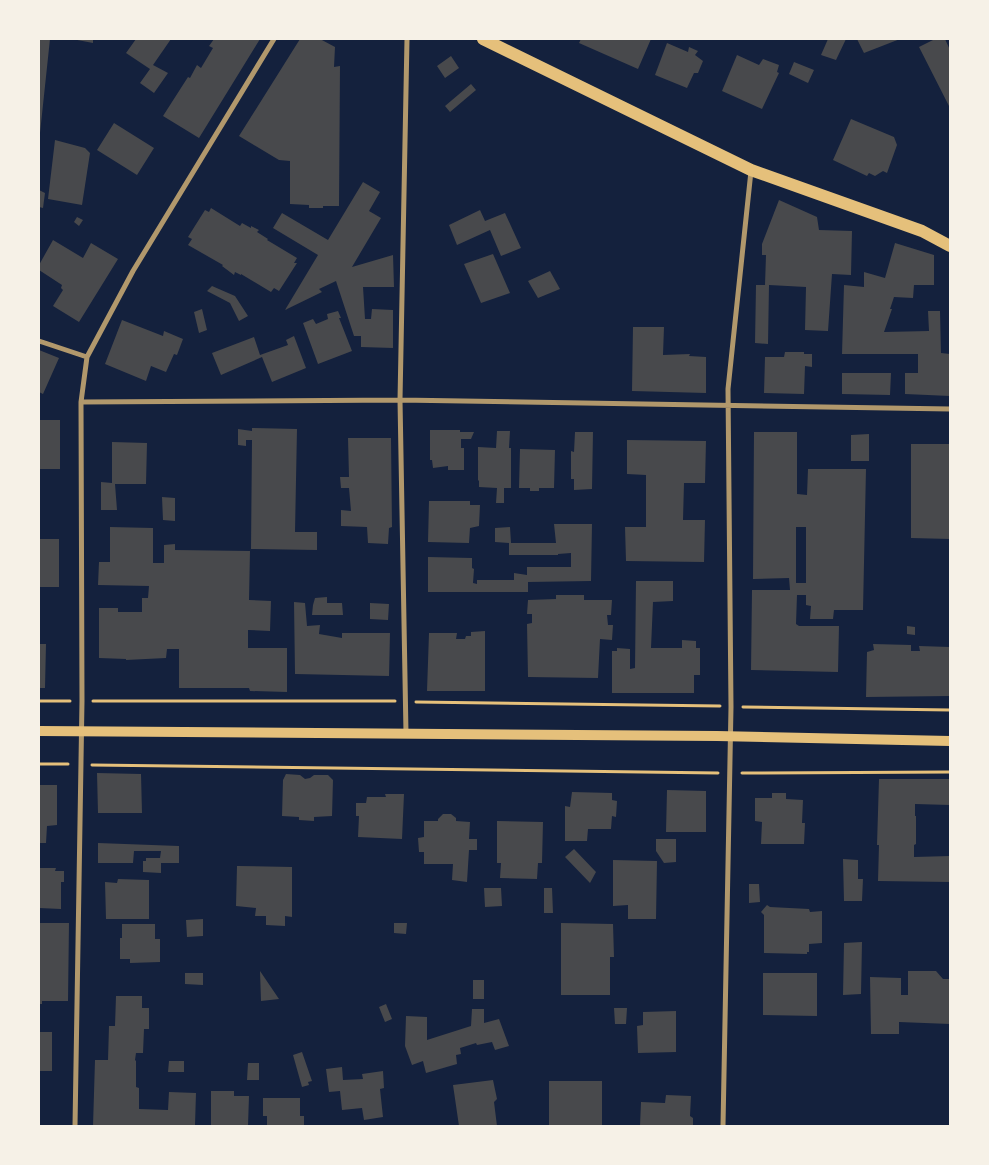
<svg xmlns="http://www.w3.org/2000/svg" width="989" height="1165" viewBox="0 0 989 1165" font-family="Jost,sans-serif">
<style>
.building{fill:#48494c;fill-rule:evenodd}
.lines{fill:none;stroke-linecap:round;stroke-linejoin:round}
.path{stroke:#e5c07b;stroke-width:3}
.minor{stroke:#b1986c;stroke-width:5}
.secondary{stroke:#e5c07b;stroke-width:10}
.primary{stroke:#e5c07b;stroke-width:12}
</style>
<rect width="100%" height="100%" fill="#14213d"/>
<path class="building" d="M39,39H50L40,133H39Z
M72,39H93V43Z
M136,39H171L153,65L168,73L154,93L140,83L150,69L126,53Z
M214,39H260L199,138L163,116L188,77L190,78L197,65L201,68L213,48L209,46Z
M300,39H320L335,47L334,67L340,66L339,206H323V208H309V205L290,204V161L279,160L239,136Z
M581,39H651L638,69L579,43Z
M828,39H846L836,60L821,55Z
M857,39H900L864,53Z
M935,39H945L950,50V108L919,47Z
M667,43L688,52L689,47L698,51L695,55L703,61L698,73H694L687,88L655,75Z
M737,55L759,65L763,59L779,65L777,72L779,73L762,109L722,91Z
M451,56L459,68L445,78L437,66Z
M794,62L814,70L808,83L789,74Z
M471,84L476,90L450,112L445,106Z
M851,119L894,137L897,145L887,173L883,171L875,176L869,173L867,176L833,160Z
M114,123L154,148L137,175L97,150Z
M55,140L85,148L90,153L82,205L48,199Z
M363,182L380,192L369,211L381,218L352,267L393,255L394,287H363L365,319H371L372,309L393,310V348L361,347V336H354L336,281L319,289L322,292L285,310L318,255L273,228L282,213L328,240Z
M39,190L45,193L43,208L39,207Z
M779,200L817,217L819,230L852,231L851,275L832,274L828,331L805,330L806,287L769,285L768,344L755,343L756,285H765L766,255H762V244Z
M211,208L240,226L242,223L251,228V226L259,230L257,232L268,239L267,240L297,258L294,263H297L279,291L274,288L271,292L241,274V275L235,272L234,275L222,266L223,265L188,245L192,239L188,237L205,210L209,212Z
M480,210L485,221L505,213L521,248L501,256L490,230L457,245L449,225Z
M77,217L83,220L79,226L74,222Z
M53,240L83,258L91,243L118,259L79,322L53,306L63,290L61,288L62,285L39,270V265Z
M895,243L934,255V285H914L913,298L894,297L890,309H892L884,332L929,331L928,311H940L941,353L950,354V396L905,394V373H918V354H842L844,285L864,287V272L885,278Z
M493,254L510,293L481,303L464,264Z
M550,271L560,289L538,298L528,281Z
M212,286L235,296L248,316L239,321L230,303L207,291Z
M202,309L207,330L199,333L194,312Z
M338,311L341,318H339L352,351L318,364L303,323L313,319L316,324L328,319L327,314Z
M122,320L163,336L164,331L183,339L177,355L174,354L166,372L151,366L146,381L105,364Z
M633,327H664L663,355L690,354L689,356L706,357V393L632,391Z
M294,336L306,368L272,382L262,357L221,375L212,353L254,337L260,355L288,345L286,340Z
M39,350L59,358L43,394L39,392Z
M785,352H804V354H812V367L805,366L804,394L764,393L765,357H784Z
M842,373H891L890,395L842,394Z
M39,420H60V469H39Z
M252,428L297,429L295,532H317V550L251,549L252,440H246V446L238,445V429L252,431Z
M430,430H460V432H474L471,439H461V448H464V470H448V466L433,468L432,460H430Z
M497,431H510L509,448H511V488H504V503H496L497,488L479,487V481L478,480V447L496,448Z
M575,432H593L592,489L574,490V479H571V451L574,452Z
M754,432H797V494L807,495L808,469H866L863,610H834L833,619H810L811,606L806,605V595H797L796,624L799,626H839L838,672L751,670L752,590H790L789,578L753,579ZM796,527H806V583H796Z
M869,434V461H851V435Z
M348,438H391L392,527L389,528L388,544L368,543L367,527L341,526V510L351,511L349,488H341L340,477H349Z
M627,440L706,441L705,483H684L683,520H705L704,562L626,561L625,527H646V475L627,474Z
M112,442L147,443L146,484H115L117,510H101V482L112,483Z
M911,444H950V539L911,538Z
M520,449L555,450L554,488H539V491H530V488H519Z
M162,497L175,498V521L163,520Z
M429,501H470V505H480L479,526L470,528L469,543L428,542Z
M554,524H592L591,581L528,582V592H428V557L472,558V568L474,569L473,583L477,584V580H514V573L527,575V567H571V553L558,554V555H509V543L495,542V528L510,527L511,543H556Z
M110,527L153,528V563H164V545L175,544V550L250,551L249,600L271,601L270,631L248,630V648H287V692L250,691L249,688H179V649H167L166,658L126,660V659L99,658V608H118V612H142V598H148L149,586L98,585L99,562H110Z
M39,539H59V587H39Z
M636,581H673V601L653,602L651,648H682V640L696,641V648H700V675H694V693H612V651H617V648L630,649V669L635,668Z
M556,595H584V600H612L611,615H607L608,625H613L612,640L600,639L598,678L528,677L527,624L532,623V614H527L528,600L556,599Z
M327,597V603H342L343,615H312L313,605L315,598Z
M294,602L305,603L307,626L320,625L319,634L342,638V633H390L389,676L295,674Z
M370,603L389,604L388,620L370,619Z
M907,626L915,627V635L907,634Z
M485,631V691H427L429,633H457L456,639H465L466,636H471V632Z
M39,644H46L45,688H39Z
M873,644L911,645V651H920L919,646L950,647V696L866,697L867,652L874,650Z
M97,773L141,774L142,813H98Z
M286,774L300,775L305,779L310,778L314,775H328L333,780L332,816L314,817V821L299,820V817L282,816L283,780Z
M879,779H950V805L915,804V816H916V844L914,845V857L950,856V882L878,881L879,845H877Z
M39,785H57V825L47,826L46,843H39Z
M667,790L706,791V832H666Z
M572,792L612,793V800L617,801L616,817L612,816L611,829H588L587,841H565V806L570,807Z
M772,793H786V799L803,800L802,823H805L804,844H761L762,822L755,821V798H772Z
M385,794H404L402,839L358,837L359,816H356V803H366L367,797H386Z
M443,814H451L456,818V821L470,822L469,839H477V850H469L467,882L452,880L453,864H424V852H419L418,838L424,837V821H438V819Z
M497,821L543,822L542,863H538L537,879L500,878L501,863H497Z
M656,839H676V862L664,863L656,851Z
M98,843L179,846V863H161V873L143,872V861H146V858H160L161,851H134L133,863H98Z
M574,849L596,872L590,883L565,857Z
M843,859L858,860V879H863L862,901H844Z
M613,860L657,861L656,919H628V905L613,906Z
M237,866L292,867V917L285,916V926L266,925V916H255L256,908L236,906Z
M39,868H56L55,871H64V882H61V909L39,908Z
M118,879L149,880V919H106L105,882L117,883Z
M749,884H759L760,902L749,903Z
M484,888H501L502,906L485,907Z
M544,888H552L553,913H544Z
M767,905L770,907L809,909L810,912L822,911V943L809,944V952H807V954L764,953V915L761,912Z
M203,919V936L187,937L186,920Z
M39,923H69L68,1001H42V1004H39Z
M394,923H407L406,934L394,933Z
M561,923L613,924L614,957H610V995H561Z
M122,924H155V939H160V962L130,963V959H120V938H122Z
M862,942L861,994L843,995L844,943Z
M260,971L279,999L261,1001Z
M908,971H936L943,979H950V1024L899,1022V1034H871L870,977L901,978V995H908Z
M185,973H203V985L185,984Z
M763,973H817V1016L763,1015Z
M473,980H484V999H473Z
M116,996H142V1008H149V1029H144L143,1053H136L135,1060L136,1061V1087L139,1088V1109L168,1110L169,1092L196,1093L195,1125L93,1126L95,1060H108L109,1026H115Z
M386,1004L392,1019L385,1022L379,1007Z
M614,1008H627L626,1024H615Z
M472,1009H484V1023L499,1019L509,1046L495,1050L492,1042L477,1045L476,1043L460,1048L461,1054L456,1055L457,1064L426,1073L423,1061L412,1065L405,1046L406,1016L427,1017V1040L471,1026Z
M676,1011V1052L638,1053L637,1026L643,1025V1012Z
M39,1032H52V1071H39Z
M302,1052L312,1081L308,1082L309,1085L302,1087L293,1055Z
M169,1061H184V1072H168Z
M248,1063H259V1080H247Z
M342,1067L343,1080L363,1079L362,1074L383,1071L384,1088L380,1089L383,1117L364,1120L362,1108L342,1110L340,1091L329,1092L326,1069Z
M493,1080L497,1099L494,1102L497,1126H459L453,1085Z
M549,1081H602V1126H549Z
M211,1091H234V1096H249L248,1126H211Z
M666,1095L691,1096L690,1116L693,1118V1126H640L641,1102L665,1103Z
M263,1098H300V1116H304V1126H267V1116H263Z"/>
<g class="lines">
<path class="path" d="M39,701H70
M93,701H395
M416,702L720,706
M743,707L950,710
M39,764H68
M92,765L718,773
M742,773L950,772"/>
<path class="minor" d="M39,341L87,357
M81,402L400,400L950,409
M406,733L400,400L407,39
M75,1126L82,701L81,402L87,357L133,271L274,39
M723,1126L731,707L728,389L751,171"/>
<path class="secondary" d="M39,731L717,736L950,741"/>
<path class="primary" d="M483,39L751,170L922,231L950,246"/>
</g>
<rect width="989" height="1165" fill="none" stroke="#f6f1e7" stroke-width="80"/>
</svg>
